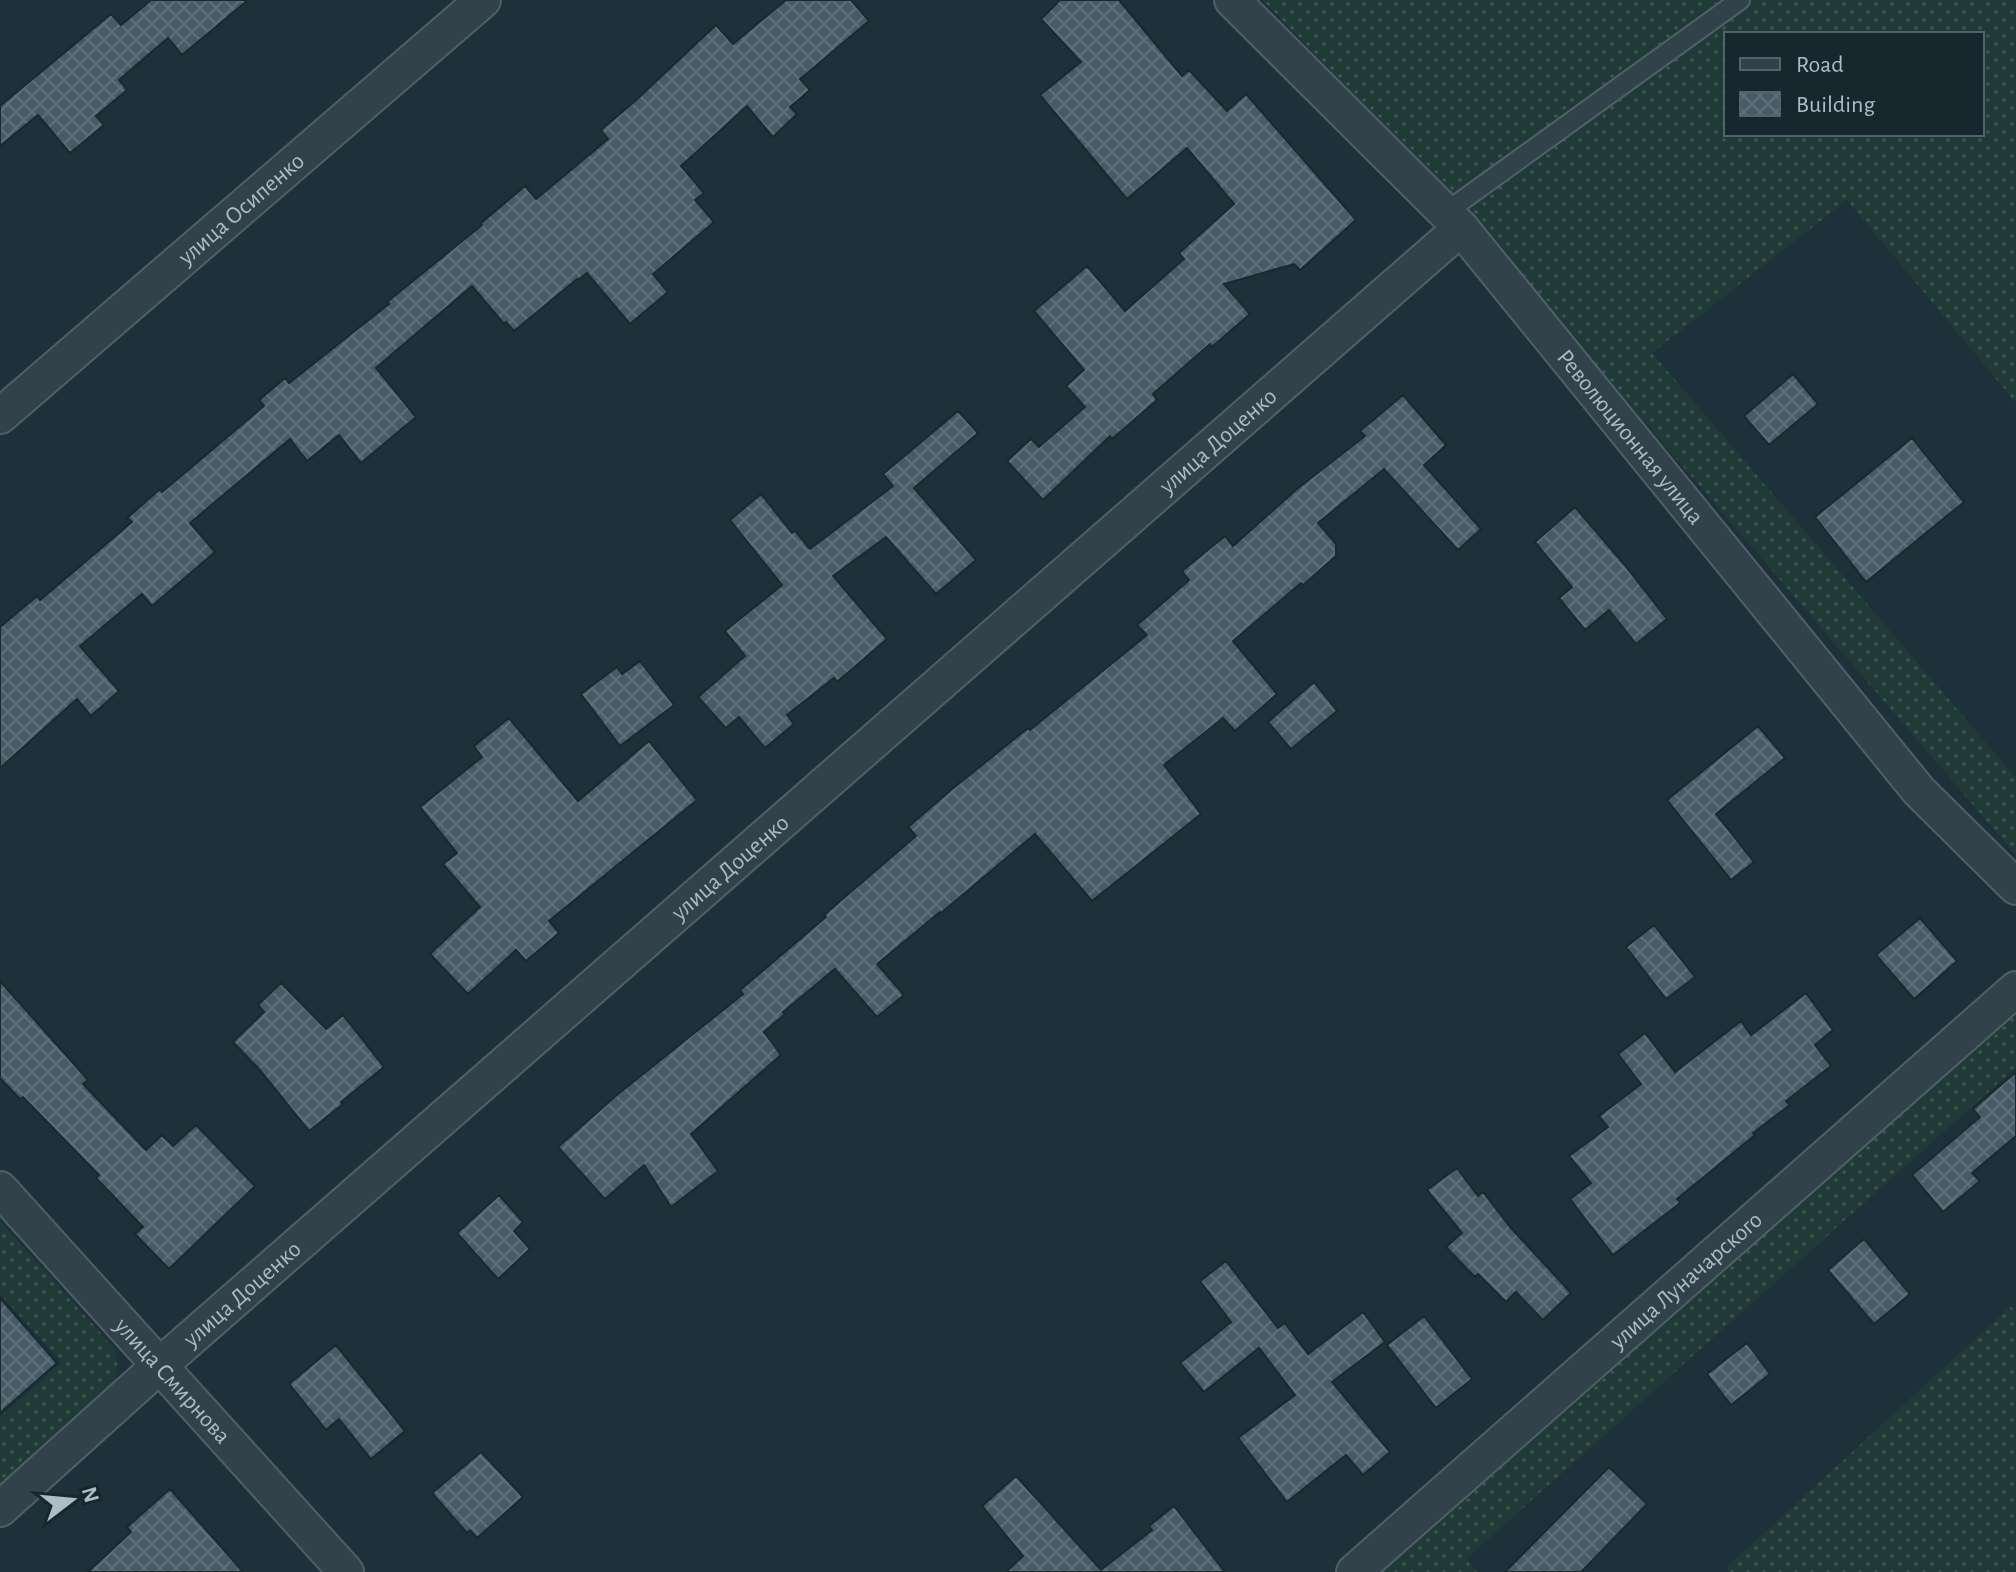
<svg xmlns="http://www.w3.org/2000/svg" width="2016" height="1572" viewBox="0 0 2016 1572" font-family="'Alegreya Sans',sans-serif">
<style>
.grass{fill:url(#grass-dots);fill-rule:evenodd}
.building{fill:url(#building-cross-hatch);stroke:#1a2930;stroke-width:2}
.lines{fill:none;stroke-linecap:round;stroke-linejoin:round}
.lane-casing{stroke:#4f6068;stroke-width:22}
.street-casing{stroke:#4f6068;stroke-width:38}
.lane{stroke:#32424a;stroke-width:18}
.street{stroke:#32424a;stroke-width:34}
.labels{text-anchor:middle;stroke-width:7;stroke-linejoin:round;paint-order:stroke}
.street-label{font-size:24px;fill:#acbdc7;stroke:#18272e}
</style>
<defs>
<pattern id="grass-dots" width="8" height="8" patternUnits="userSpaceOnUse" patternTransform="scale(2)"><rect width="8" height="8" fill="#203b37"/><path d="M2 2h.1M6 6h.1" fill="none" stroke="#3e5552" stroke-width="1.8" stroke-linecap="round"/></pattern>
<pattern id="building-cross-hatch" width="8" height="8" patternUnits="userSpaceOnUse" patternTransform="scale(2)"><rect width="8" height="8" fill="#465b66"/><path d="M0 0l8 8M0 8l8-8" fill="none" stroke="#5e717a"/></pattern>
</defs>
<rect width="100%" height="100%" fill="#1e313a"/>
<path class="grass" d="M1263,0H2016V403L1847,200L1652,353L2016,778V855L1456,202ZM1726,34H1982V134H1726Z
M2016,1005V1067L1466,1559L1477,1572H1377Z
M0,1221L114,1348C120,1368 117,1374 109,1392L0,1491V1417L62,1362L0,1294Z
M2011,1306L2016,1312V1572H1730L1726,1568Z"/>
<path class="building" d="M151,0H248L182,55L168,38L119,80L127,90L96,116L104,125L70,153L38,115L0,146V106L111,14L121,25Z
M786,0H851L869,21L800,79L810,90L790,107L797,114L773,137L747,106L681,166L704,193L695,200L714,222L653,274L668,292L630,324L587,273L578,280L577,279L514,331L506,322L504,324L472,286L376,368L416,417L361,463L339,435L307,461L290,439L190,523L215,552L152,606L142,594L80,646L119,691L91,716L77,699L0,768V627L37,596L40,600L132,522L127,518L160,489L162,492L264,406L259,400L285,378L289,383L389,304L387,302L482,225L481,223L525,186L536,199L608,139L601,130L634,102L716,25L733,44Z
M1060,0H1119L1182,76L1189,70L1227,111L1246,94L1356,220L1300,270L1294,264L1224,284L1250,314L1212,347L1210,344L1153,394L1157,400L1112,439L1110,436L1043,500L1007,461L1031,439L1039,447L1085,407L1066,386L1084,370L1034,311L1087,266L1125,311L1184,259L1179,253L1234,204L1187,148L1127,199L1040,95L1081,62L1041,19Z
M1793,374L1818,404L1769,445L1744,416Z
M1403,395L1446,445L1424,465L1481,529L1458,550L1384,469L1318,523L1336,544V556L1303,585L1301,583L1233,641L1277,694L1235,731L1223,718L1164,765L1201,814L1092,901L1035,834L941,913L940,912L877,964L904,995L877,1017L835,969L783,1012L785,1014L764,1032L781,1055L691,1134L718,1171L671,1207L644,1165L605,1199L558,1147L618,1094L743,994L740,990L826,917L824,915L916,836L908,827L951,790L1028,728L1030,730L1147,635L1137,625L1189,580L1182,571L1225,536L1233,546L1297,489L1365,436L1360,431Z
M958,411L978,433L914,488L976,560L936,594L886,537L833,576L887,639L837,682L834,678L787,715L794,724L765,748L739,717L726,728L698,697L745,656L725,631L782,585L730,520L761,494L792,533L795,531L810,549L893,486L883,474Z
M1912,438L1964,502L1866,582L1815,517Z
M1575,507L1623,563L1667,619L1636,644L1609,610L1585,630L1559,598L1572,587L1535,542Z
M640,661L674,705L620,746L581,694L617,667L622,674Z
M1314,682L1337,711L1291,749L1268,722Z
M509,718L578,801L649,741L697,800L549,921L559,933L526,961L516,950L468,994L430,954L480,907L443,864L457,853L420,807L482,757L474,746Z
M1758,726L1785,758L1716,814L1754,862L1731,880L1667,800Z
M1920,918L1957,961L1914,999L1876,955Z
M1654,925L1695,977L1666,999L1626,947Z
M0,981L88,1080L83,1084L146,1150L162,1135L173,1146L196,1125L255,1186L169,1269L135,1234L143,1227L96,1178L99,1175L23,1097L20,1099L0,1078Z
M281,983L326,1029L343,1015L384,1067L341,1102L343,1104L309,1131L259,1069L233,1042L264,1012L258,1005Z
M1806,993L1833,1030L1815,1045L1831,1066L1786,1101L1790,1105L1753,1133L1755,1135L1677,1199L1680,1203L1613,1255L1570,1199L1591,1183L1569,1156L1608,1127L1599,1116L1641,1084L1618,1054L1645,1033L1675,1072L1741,1021L1751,1035Z
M2016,1072V1136L1972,1173L1980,1181L1943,1212L1912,1175L1980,1117L1973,1109Z
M1457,1168L1478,1196L1483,1192L1511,1228L1571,1293L1543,1320L1516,1292L1506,1302L1478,1274L1475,1277L1446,1247L1462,1233L1427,1190Z
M499,1195L523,1222L514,1231L530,1249L498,1279L457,1233Z
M1864,1239L1910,1294L1874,1324L1828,1270Z
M1226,1261L1278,1328L1285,1323L1308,1354L1363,1312L1385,1342L1332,1382L1390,1452L1363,1475L1346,1455L1287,1502L1238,1438L1295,1395L1259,1348L1204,1392L1180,1363L1231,1322L1200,1281Z
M0,1298L57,1363L0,1413Z
M1424,1316L1472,1379L1436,1408L1387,1345Z
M1747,1343L1770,1374L1731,1405L1707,1374Z
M336,1345L405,1431L371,1459L339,1419L326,1430L289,1384Z
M481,1452L523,1497L477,1538L470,1530L467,1533L432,1493Z
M1609,1467L1647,1504L1581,1572H1505Z
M1016,1476L1101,1570L1152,1530L1149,1526L1174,1506L1225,1572H1006L1023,1556L982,1506Z
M170,1489L243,1572H88L131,1532L127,1527Z"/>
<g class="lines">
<defs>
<path id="lane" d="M1446,212L1740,0"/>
<g id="street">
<path id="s1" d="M1232,0L1461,228L1919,791L2016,887"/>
<path id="s2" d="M0,416L483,0"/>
<path id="s3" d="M0,1189L346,1572"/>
<path id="s4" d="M0,1509L159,1366L1461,228"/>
<path id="s5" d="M1354,1572L2016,989"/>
</g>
</defs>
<use href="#lane" class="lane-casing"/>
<use href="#street" class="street-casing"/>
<use href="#lane" class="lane"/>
<use href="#street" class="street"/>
</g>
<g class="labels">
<g class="street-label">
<text dy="8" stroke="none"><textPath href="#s2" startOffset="318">улица Осипенко</textPath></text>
<text dy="8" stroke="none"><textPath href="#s1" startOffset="592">Революционная улица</textPath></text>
<text dy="8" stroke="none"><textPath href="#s4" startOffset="1620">улица Доценко</textPath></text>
<text dy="8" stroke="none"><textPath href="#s4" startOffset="972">улица Доценко</textPath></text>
<text dy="8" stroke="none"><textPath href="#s5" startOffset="442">улица Луначарского</textPath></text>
<text dy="8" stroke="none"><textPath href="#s4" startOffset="324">улица Доценко</textPath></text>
<text dy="8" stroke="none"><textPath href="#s3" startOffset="258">улица Смирнова</textPath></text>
</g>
</g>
<rect x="1724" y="32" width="260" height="104" fill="#18272e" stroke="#53636b" stroke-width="2"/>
<rect x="1740" y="58" width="40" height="12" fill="#32424a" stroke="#53636b" stroke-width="2"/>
<text x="1796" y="72" font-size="24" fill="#acbdc7">Road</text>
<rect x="1740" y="92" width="40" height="24" fill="url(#building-cross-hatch)" stroke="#53636b" stroke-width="2"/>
<text x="1796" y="112" font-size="24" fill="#acbdc7">Building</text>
<g transform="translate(72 1500) rotate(74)" stroke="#18272e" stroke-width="6" paint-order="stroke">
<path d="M0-6L14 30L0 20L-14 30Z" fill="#acbdc7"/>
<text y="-12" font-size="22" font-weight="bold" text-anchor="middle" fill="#acbdc7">N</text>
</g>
</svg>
